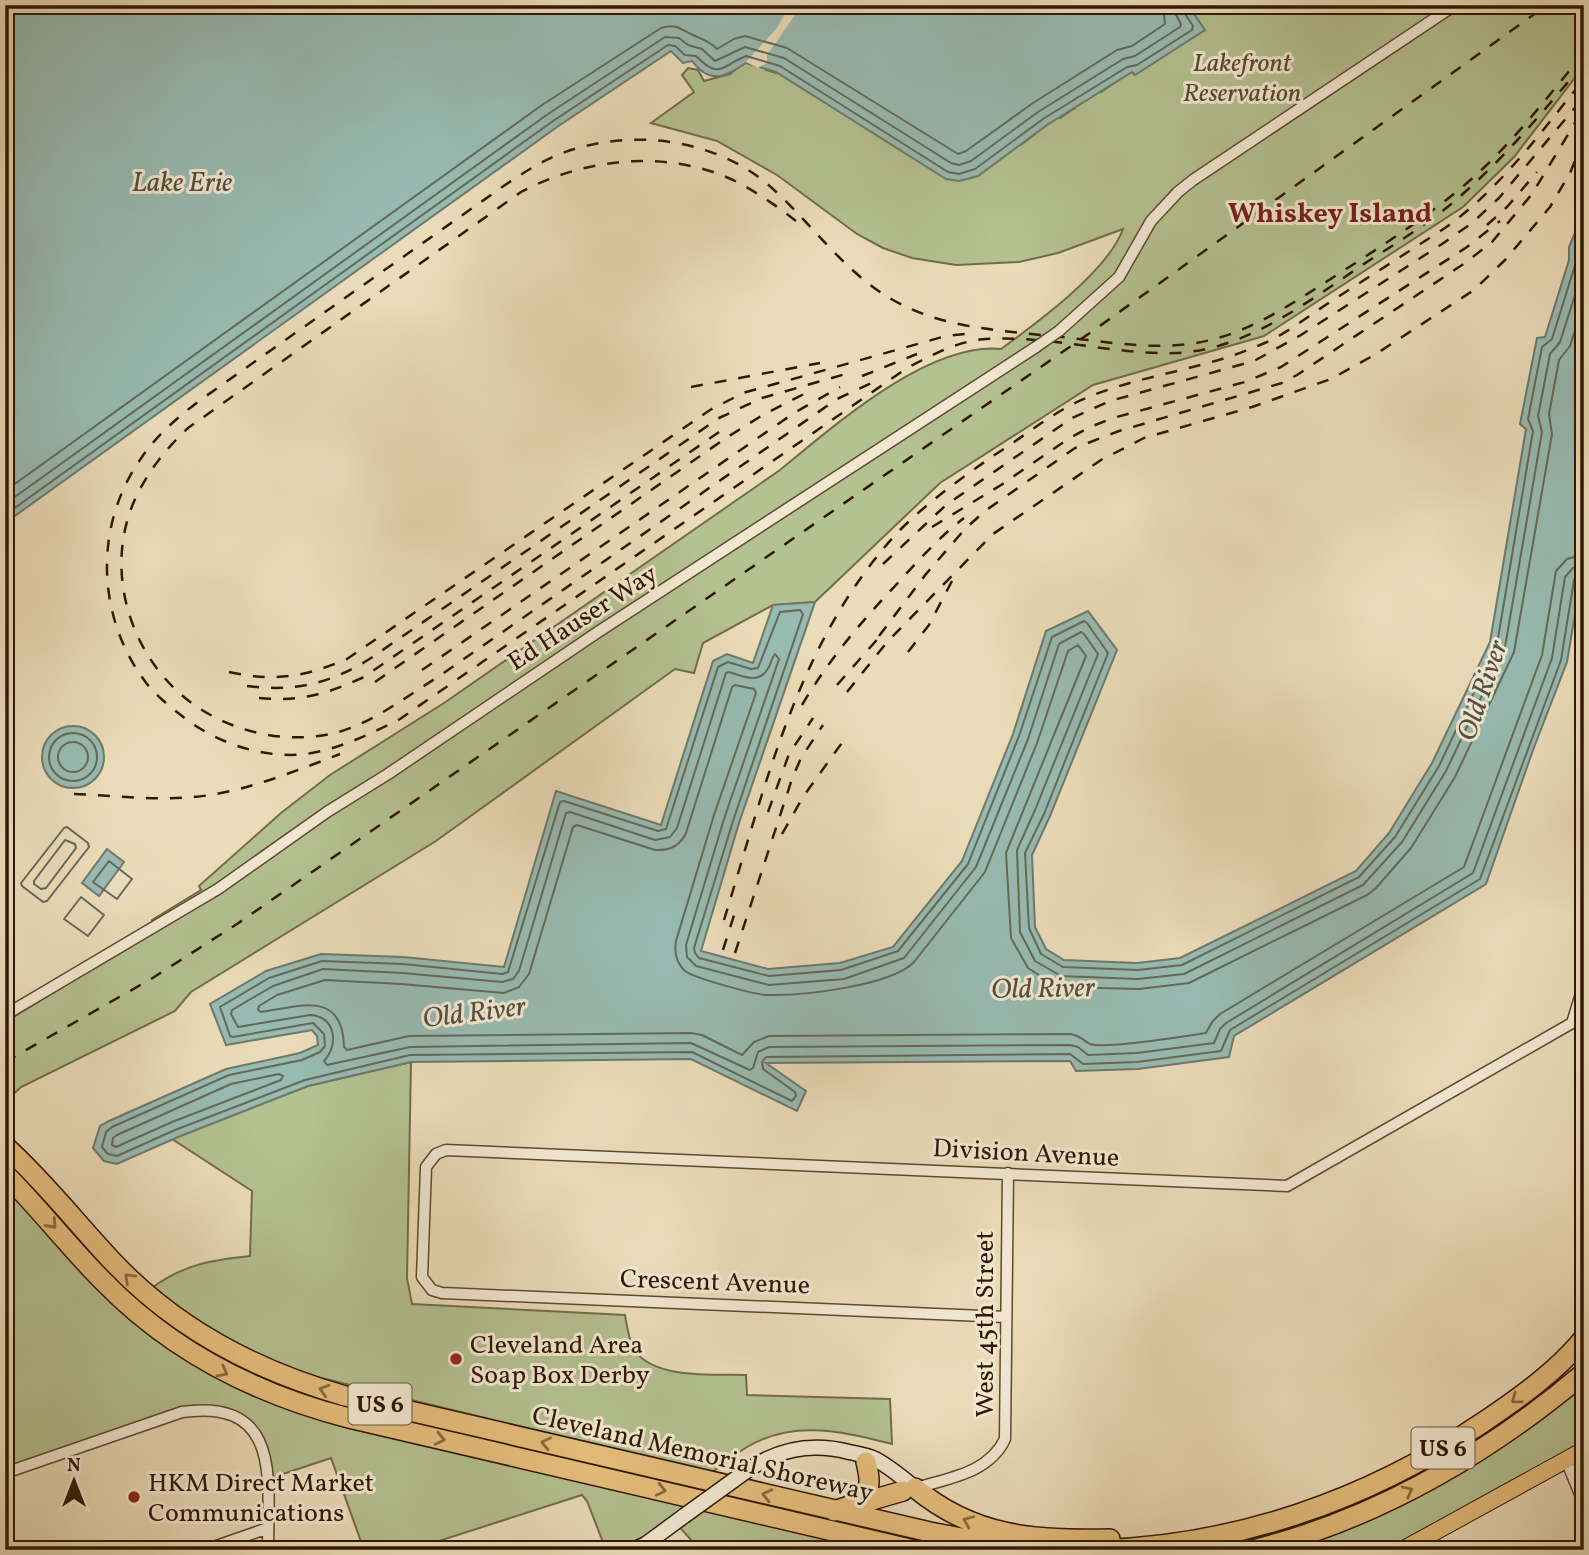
<svg xmlns="http://www.w3.org/2000/svg" width="1589" height="1555" viewBox="0 0 1589 1555" font-family="Vollkorn,serif">
<style>
.green{fill:#b4c191;stroke:#726c4a;stroke-width:2}
.water{fill:#98bbb2;stroke:#6e796c;stroke-width:2}
.pier{fill:#ebdcb9}
.lines{fill:none;stroke-linecap:round;stroke-linejoin:round}
.shore{stroke:#64695a;stroke-width:2}
.street-casing{stroke:#5f4830;stroke-width:13}
.secondary-casing{stroke:#301703;stroke-width:17}
.primary-casing{stroke:#301703;stroke-width:18}
.highway-casing{stroke:#301703;stroke-width:22}
.street{stroke:#f2e8d2;stroke-width:10}
.secondary{stroke:#f2e8d2;stroke-width:14}
.primary{stroke:#e6be7c;stroke-width:16}
.highway{stroke:#e6be7c;stroke-width:19}
.rail{stroke:#301703;stroke-width:2.5;stroke-dasharray:12 12;stroke-linecap:butt}
.street-bridge-casing{stroke:#5f4830;stroke-width:13;stroke-linecap:butt}
.secondary-bridge-casing{stroke:#301703;stroke-width:17;stroke-linecap:butt}
.street-bridge{stroke:#f2e8d2;stroke-width:10}
.secondary-bridge{stroke:#f2e8d2;stroke-width:14}
.oneway{stroke:#8b6a40}
.poi-dot{fill:#8f2418;stroke:#f2e8d2;stroke-width:2.5}
.labels{text-anchor:middle;stroke-width:6;stroke-linejoin:round;paint-order:stroke}
.shield{fill:#f2e8d2;stroke:#6a5641;stroke-width:2}
.shield-label{font-size:24px;font-weight:bold;fill:#301703}
.park-label{font-size:26px;font-style:italic;fill:#584a2e;stroke:#f2e8d2}
.street-label{font-size:26px;fill:#301703;stroke:#f2e8d2}
.poi-label{font-size:26px;fill:#301703;stroke:#f2e8d2;text-anchor:start}
.water-label{font-size:28px;font-style:italic;fill:#545040;stroke:#f2e8d2}
.neighbourhood-label{font-size:28px;font-weight:bold;fill:#7a1f14;stroke:#f2e8d2}
</style>
<rect width="100%" height="100%" fill="#ebdcb9"/>
<filter id="stains"><feTurbulence type="fractalNoise" baseFrequency=".00286" numOctaves="4"/><feColorMatrix values="0 0 0 0 .2 0 0 0 0 .09 0 0 0 0 .02 0 0 0 .5 -.17"/></filter>
<radialGradient id="worn" r=".72"><stop offset=".6" stop-color="#630" stop-opacity="0"/><stop offset="1" stop-color="#630" stop-opacity=".3"/></radialGradient>
<path class="green" d="M944,5H980L1060,118L1075,108L1002,5H1038L1101,92L1131,72L1159,5H1584V66L1514,157L1463,207L1264,336L1093,385L940,483L815,602L773,605L703,643L694,673L675,669L436,841L191,992L175,1011L21,1087L5,1102V1022L157,929L152,920L201,890L199,886L281,813L330,775L444,703L780,470C834,426 928,342 1001,349C1038,322 1108,271 1123,229L1058,253L1019,262L956,265L912,258L883,248L857,234L777,175L717,141L651,123L694,92L682,75L688,68L698,70L704,81L730,74L809,8L766,70L1021,145L1035,134Z
M411,1062L407,1278L412,1304L625,1315C627,1326 629,1343 636,1352C656,1379 715,1374 746,1375L747,1395L890,1399L892,1444C842,1432 795,1419 747,1447C734,1455 723,1465 711,1473L301,1373L228,1341L185,1313L153,1287C185,1264 212,1260 250,1256L252,1191L172,1139L308,1086Z
M5,1175L93,1270L235,1378L871,1550H700L675,1522L634,1550H606L587,1501L582,1495L411,1550H364L331,1458L268,1479L251,1428L206,1409L5,1473Z
M1584,1373V1450L1402,1550H1253L1378,1506Z"/>
<path class="water" d="M5,5H1188L1205,30L1135,75L1132,72L1047,125L978,176L959,181L946,179L776,72L746,63C725,77 710,85 692,61L683,63L671,51L557,127L5,523Z
M1584,211V560L1567,662L1533,750L1486,884L1234,1036L1229,1057L1138,1069L1076,1071L1070,1061L766,1063L806,1091L797,1111L691,1059L411,1062L308,1086L178,1137L117,1164L104,1161L93,1148L100,1126L109,1121L226,1069L300,1053L318,1045L317,1036L312,1030L226,1045L210,1004L266,971L321,954L403,957L504,967L556,791L661,825L713,661L727,654L753,663L773,605L815,602L739,823L701,951L768,969L840,963L893,947L962,861L1013,734L1046,631L1088,611L1117,650L1050,816L1032,855L1035,927L1046,949L1064,960L1137,963L1180,958L1356,871L1389,833L1432,763L1490,642L1526,429L1520,424L1537,338L1545,337L1569,260V247Z
M42 757a31 31 0 1 1 62 0a31 31 0 1 1-62 0Z
M107,849L124,862L99,896L82,883Z"/>
<path class="pier" d="M790,5H802L767,55V63L758,68L746,62L777,28Z"/>
<g class="lines">
<path class="shore" d="M1584,233L1576,248V262L1552,339L1542,347L1528,419L1533,431L1497,644L1439,766L1395,837L1359,877L1182,965L1138,970L1063,967L1041,954L1029,928L1025,853L1044,814L1108,653L1087,623L1084,621L1052,637L1019,736L968,864L898,951L841,970L769,976L699,958L695,953L694,948L733,821L803,614L800,610L780,612L758,668L751,669L728,662L718,667L666,829L658,831L564,801L560,802L508,972L502,974L403,964L322,961L269,978L220,1007L230,1036L233,1037L313,1023L324,1034L325,1046L320,1052L302,1060L229,1075L112,1127L106,1132L102,1147L108,1154L117,1156L175,1130L305,1080L410,1055L692,1052L792,1101L796,1096L795,1092L763,1069L762,1062L766,1057L1070,1054L1083,1064L1137,1062L1221,1051L1230,1030L1480,879L1561,660L1574,580L1577,575L1584,574
M1584,267L1560,342L1550,354L1538,416L1542,432L1505,647L1446,771L1402,842L1363,885L1184,974L1138,979L1061,976L1035,961L1020,932L1017,850L1035,810L1098,654L1084,634L1081,632L1059,644L1028,739L976,867L904,958L844,979L769,985L696,966L687,957L686,945L724,819L779,659L775,654C771,659 771,665 767,670C758,684 742,676 729,672L726,673L677,828L670,837L655,840L570,812L566,813L519,971L513,979L502,982L402,973L323,969L273,986L232,1010L231,1014L238,1027L310,1015C336,1016 339,1045 324,1061L327,1065L410,1047L691,1043L750,1070L753,1068L758,1052L769,1047L1070,1045L1078,1047L1088,1055L1137,1053L1214,1043L1220,1029L1226,1023L1473,873L1552,658L1565,577L1573,568L1584,565
M1584,302L1570,346L1559,360L1549,414L1552,434L1514,652L1455,777L1411,848L1376,888L1367,895L1189,983L1139,989L1062,987L1051,983L1028,968L1011,938L1006,853L1086,656L1078,645L1068,651L1037,743L985,872L914,962C891,986 801,996 768,995C755,995 694,978 685,971C676,963 674,953 676,941L714,815L756,693L754,689L735,685L732,687L686,833C680,846 670,851 655,850L577,825L573,827L529,974L519,987L504,993L401,984L325,980L277,995L259,1006L258,1010L261,1012C300,1006 343,990 344,1047L347,1050L409,1036L691,1033L702,1035L742,1055L754,1042L769,1036L1071,1034C1080,1036 1083,1040 1090,1044C1104,1049 1187,1036 1206,1033L1212,1022L1220,1014L1464,867L1542,655L1556,571L1567,559L1584,554
M5,491L542,105L661,28C675,23 680,29 693,35C703,40 708,40 717,49L734,39L745,36L787,48L958,154L966,151L1033,103L1117,50L1132,46L1165,24L1163,5
M5,504L548,114L665,37L679,38L688,45L702,49L715,61L745,47L784,58L951,163L959,165L971,161L1038,112L1123,59L1135,56L1180,27L1181,24L1175,13L1174,5
M5,515L553,121L668,45L675,46L685,55L696,56C719,80 721,66 746,56L780,66L948,172L959,174L975,169L1043,119L1127,67L1137,65L1192,30L1193,26L1183,11L1182,5
M49 757a24 24 0 1 1 48 0a24 24 0 1 1-48 0Z
M58 757a15 15 0 1 1 30 0a15 15 0 1 1-30 0Z
M64,828L67,827L88,843L89,847L47,901L43,902L22,886L21,883Z
M65,840L75,844L76,848L46,888L41,889L34,884V881Z
M109,861L132,879L117,899L93,882Z
M81,897L104,915L88,936L64,919Z
M279,1074L283,1076L281,1080L172,1122L116,1147L112,1145L113,1138L117,1135L231,1084Z"/>
<defs>
<path id="street" d="M1059,331L1119,277L1151,221L1178,192L1193,180L1455,5
M5,1015L218,889L327,812L388,774L598,632L1036,347
M1006,1317L442,1293L432,1290L422,1277L426,1167L436,1154L446,1150L1287,1186L1572,1023L1584,984
M1566,1460L1584,1504
M5,1473L182,1412C282,1398 268,1480 268,1550
M916,1488C949,1478 989,1473 1005,1439L1008,1173
M205,1550L268,1528"/>
<path id="secondary" d="M745,1472C777,1449 810,1442 849,1452C858,1454 867,1455 875,1459C890,1467 903,1478 915,1488
M633,1550L646,1544L684,1516"/>
<path id="primary" d="M1402,1550L1584,1450"/>
<path id="highway" d="M5,1146C45,1182 78,1225 115,1264C178,1330 257,1371 345,1396L930,1532L998,1545L1062,1550
M5,1174C40,1209 69,1247 103,1281C171,1351 255,1394 349,1418L914,1550
M915,1488C974,1537 1036,1541 1110,1539
M858,1504L903,1491
M834,1511C864,1502 875,1496 866,1462
M1095,1550C1235,1546 1366,1501 1482,1423C1519,1398 1556,1372 1584,1338
M1253,1550C1376,1519 1488,1454 1584,1373"/>
</defs>
<use href="#street" class="street-casing"/>
<use href="#secondary" class="secondary-casing"/>
<use href="#primary" class="primary-casing"/>
<use href="#highway" class="highway-casing"/>
<use href="#street" class="street"/>
<use href="#secondary" class="secondary"/>
<use href="#primary" class="primary"/>
<use href="#highway" class="highway"/>
<path class="rail" d="M1584,53C1549,95 1515,140 1475,176C1430,216 1377,249 1326,282C1285,308 1245,335 1196,343C1149,351 1098,340 1051,336C996,330 943,328 893,300C845,273 813,225 773,189C718,138 629,127 560,154C540,162 523,173 505,185L199,401C177,418 157,435 142,457C93,525 96,618 147,684C157,696 170,707 182,716C216,743 263,759 306,754C340,749 370,734 400,719L907,368C932,355 957,341 986,339C1050,335 1113,355 1176,353C1249,350 1312,298 1370,260C1403,239 1437,218 1465,192C1509,153 1546,108 1584,63
M796,221C777,206 755,191 733,180C666,149 585,158 521,192L188,428C168,447 152,466 139,491C98,569 132,670 207,713C242,733 284,742 325,735C367,728 402,699 438,677L837,399L880,379
M1487,225L1507,207L1537,172
M862,376L917,354
M691,387L820,363
M932,527L1001,485L1068,439L1090,427L1113,418L1245,382L1281,367L1467,247L1500,221
M883,564L946,505L1072,418L1110,401L1254,361L1301,335L1442,244L1472,223L1499,198L1584,97
M879,636L926,574L965,529L985,511L1075,448L1119,431L1282,383L1297,375L1465,263L1492,242L1532,194L1584,108
M908,652L929,625L952,581
M422,670L794,413L840,387
M229,672C275,682 304,677 347,659L710,410L743,393L946,336L973,333
M375,682L726,438L761,416L804,394
M837,685L881,635
M247,686C295,692 330,684 371,658L719,418L762,398L849,373
M847,692L888,641L993,534L1101,460L1144,438L1252,407L1331,379L1376,354L1474,290L1505,260L1550,207L1570,173L1584,139
M259,698C300,702 327,694 364,677L722,430
M802,705C828,661 860,623 895,586C917,562 938,538 964,518
M74,794C119,796 165,802 210,795C251,789 301,769 340,754
M768,812L789,754L813,718
M782,834L803,797L844,740
M724,920C766,784 799,637 900,530C929,501 963,477 996,454C1023,437 1048,416 1077,402C1135,375 1201,371 1260,345C1283,336 1303,320 1324,306C1364,280 1405,254 1445,228C1501,188 1541,132 1584,79
M723,950L736,909
M735,953L792,779L801,758L823,725
M5,1062L151,979L237,924L1097,328L1547,5"/>
<defs>
<path id="street-bridge" d="M1036,347L1059,331"/>
<path id="secondary-bridge" d="M684,1516L745,1472"/>
</defs>
<use href="#street-bridge" class="street-bridge-casing"/>
<use href="#secondary-bridge" class="secondary-bridge-casing"/>
<use href="#street-bridge" class="street-bridge"/>
<use href="#secondary-bridge" class="secondary-bridge"/>
</g>
<defs><path id="oneway-chevron" d="M-2-3.5L2.5 0L-2 3.5" fill="none" stroke-width="1.6" stroke-linecap="round" stroke-linejoin="round" transform="scale(1.75)"/></defs>
<g class="oneway">
<use href="#oneway-chevron" transform="translate(52 1224) rotate(48)"/>
<use href="#oneway-chevron" transform="translate(129 1278) rotate(-136)"/>
<use href="#oneway-chevron" transform="translate(223 1372) rotate(28)"/>
<use href="#oneway-chevron" transform="translate(324 1390) rotate(-164)"/>
<use href="#oneway-chevron" transform="translate(1516 1399) rotate(143)"/>
<use href="#oneway-chevron" transform="translate(440 1439) rotate(13)"/>
<use href="#oneway-chevron" transform="translate(546 1443) rotate(-167)"/>
<use href="#oneway-chevron" transform="translate(661 1490) rotate(13)"/>
<use href="#oneway-chevron" transform="translate(1408 1491) rotate(-27)"/>
<use href="#oneway-chevron" transform="translate(767 1495) rotate(-167)"/>
<use href="#oneway-chevron" transform="translate(968 1521) rotate(-157)"/>
</g>
<g class="poi-dot">
<circle cx="456" cy="1359" r="7"/>
<circle cx="134" cy="1497" r="7"/>
</g>
<g class="labels">
<g class="shield">
<rect x="348.5" y="1383.5" width="63" height="41" rx="5"/>
<rect x="1411.5" y="1427.5" width="63" height="41" rx="5"/>
</g>
<g class="shield-label">
<text x="380" y="1412">US 6</text>
<text x="1443" y="1456">US 6</text>
</g>
<g class="park-label">
<text x="1242" y="71">Lakefront<tspan x="1242" dy="30">Reservation</tspan></text>
</g>
<g class="street-label">
<text transform="translate(582 617) rotate(-33)" y="9">Ed Hauser Way</text>
<text transform="translate(1026 1152) rotate(3)" y="9">Division Avenue</text>
<text transform="translate(715 1281) rotate(2)" y="9">Crescent Avenue</text>
<text transform="translate(984 1324) rotate(-90)" y="9">West 45th Street</text>
<text transform="translate(703 1453) rotate(13)" y="9">Cleveland Memorial Shoreway</text>
</g>
<g class="poi-label">
<text x="470" y="1353">Cleveland Area<tspan x="470" dy="30">Soap Box Derby</tspan></text>
<text x="148" y="1491">HKM Direct Market<tspan x="148" dy="30">Communications</tspan></text>
</g>
<g class="water-label">
<text x="182" y="191">Lake Erie</text>
<text transform="translate(1481 690) rotate(-71)" y="10">Old River</text>
<text transform="translate(1043 987) rotate(-1)" y="10">Old River</text>
<text transform="translate(474 1011) rotate(-7)" y="10">Old River</text>
</g>
<g class="neighbourhood-label">
<text x="1330" y="222">Whiskey Island</text>
</g>
</g>
<rect width="1589" height="1555" fill="none" stroke="#ebdcb9" stroke-width="28"/>
<rect x="7" y="7" width="1575" height="1541" fill="none" stroke="#301703" stroke-width="3.5"/>
<rect x="14" y="14" width="1561" height="1527" fill="none" stroke="#301703" stroke-width="2"/>
<g transform="translate(74 1481)" stroke="#f2e8d2" stroke-width="5" paint-order="stroke">
<path d="M0-5L12 26L0 18L-12 26Z" fill="#301703"/>
<text y="-10" font-size="19" font-weight="bold" text-anchor="middle" fill="#301703">N</text>
</g>
<rect width="100%" height="100%" filter="url(#stains)"/>
<rect width="100%" height="100%" fill="url(#worn)"/>
</svg>
